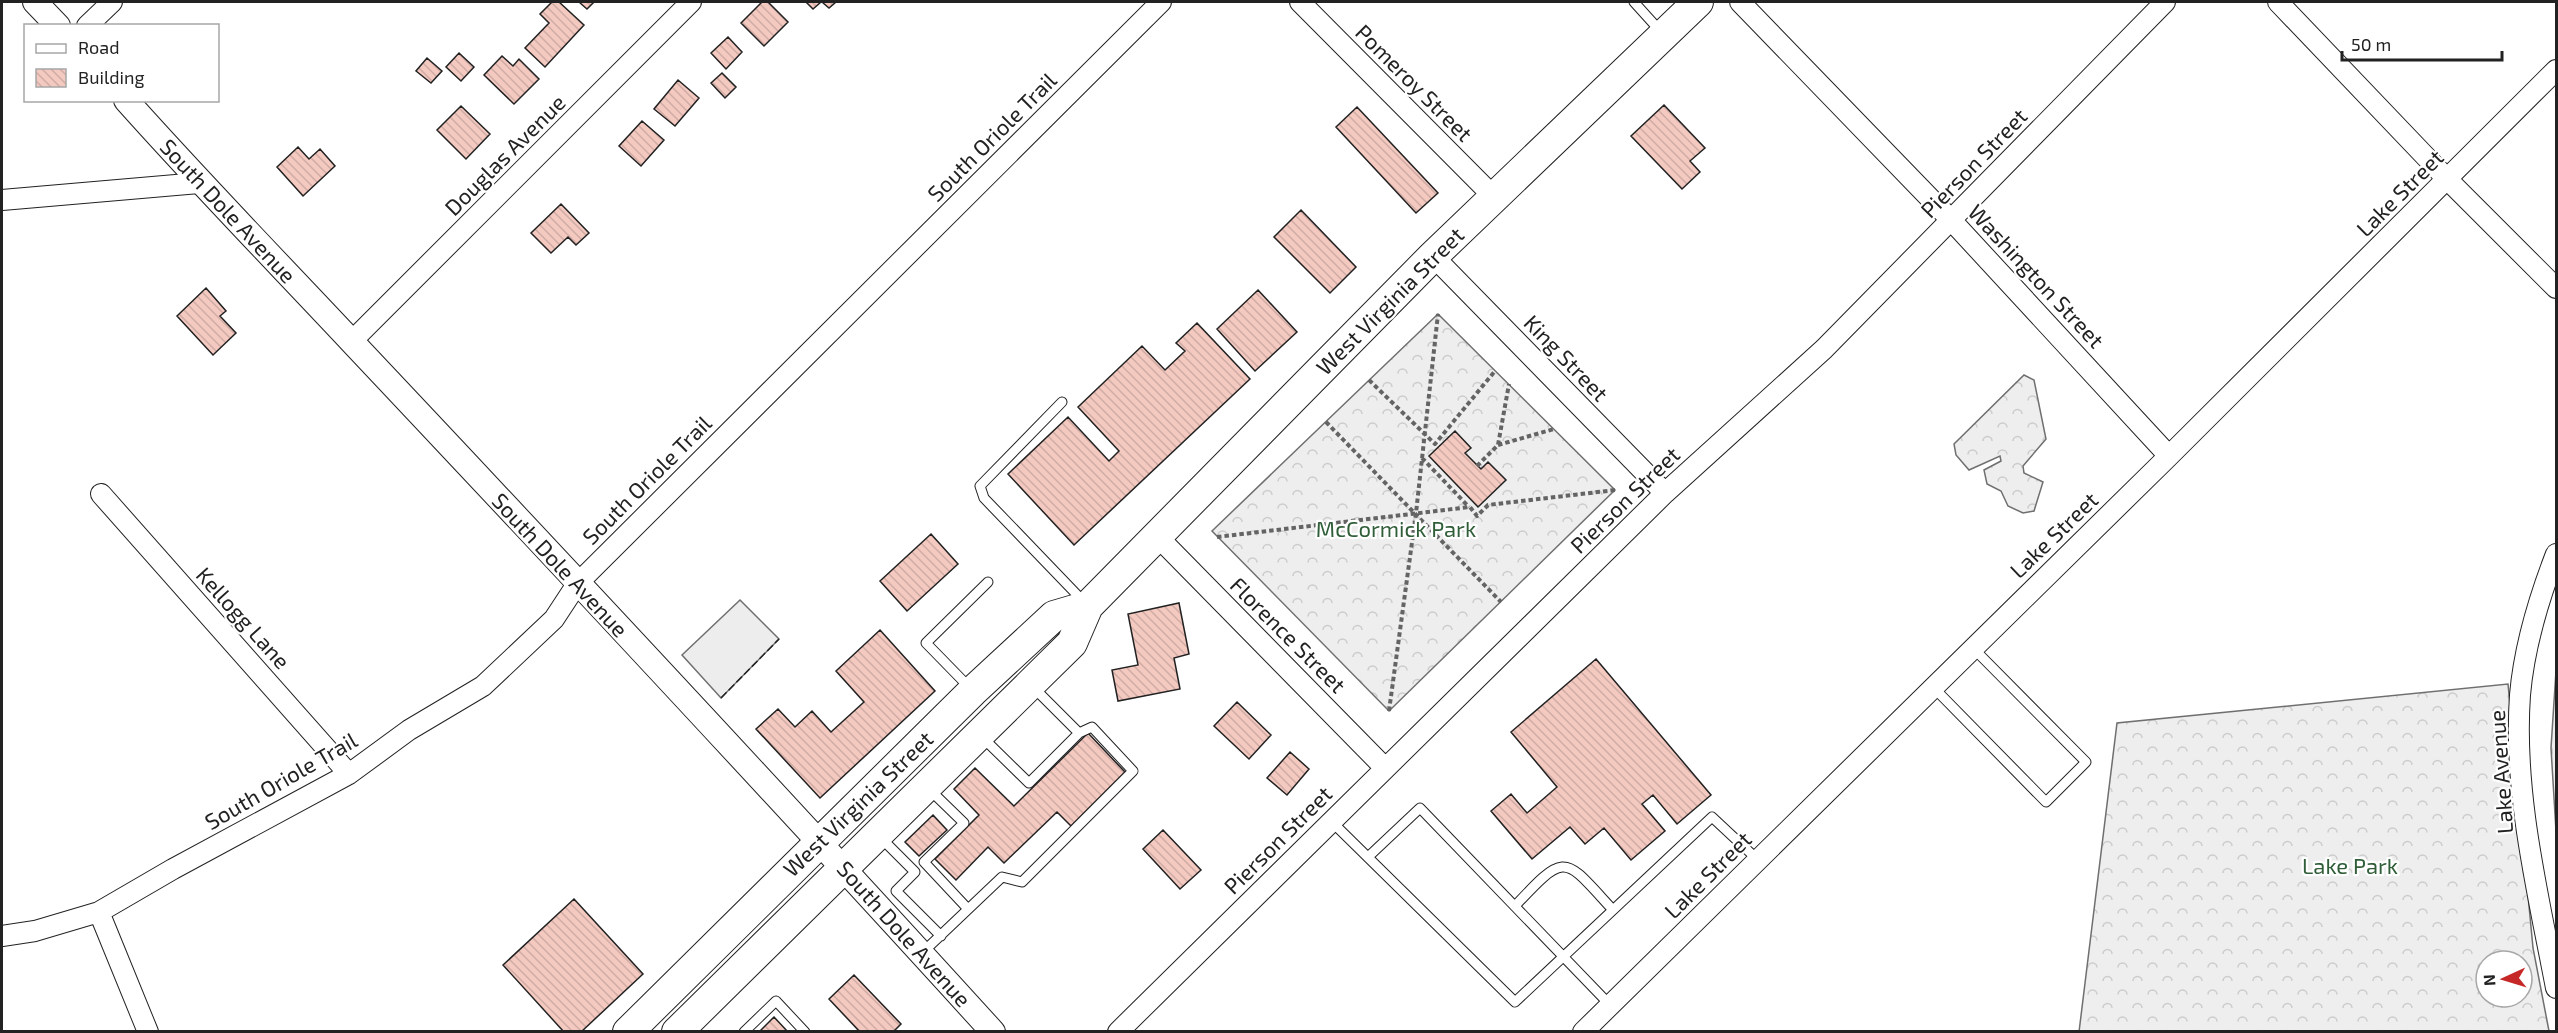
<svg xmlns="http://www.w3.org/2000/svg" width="2558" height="1033" viewBox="0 0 2558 1033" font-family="'Exo 2',sans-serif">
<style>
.forest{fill:url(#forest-crowns);stroke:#6f6f6f;stroke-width:1.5;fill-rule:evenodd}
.cemetery{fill:url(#cemetery-stones);stroke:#6f6f6f;stroke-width:1.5}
.parking{fill:#ededed;stroke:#6f6f6f;stroke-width:1.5}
.building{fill:url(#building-back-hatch);stroke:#222;stroke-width:1.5}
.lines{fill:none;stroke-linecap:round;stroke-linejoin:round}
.service-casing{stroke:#222;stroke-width:11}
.minor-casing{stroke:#222;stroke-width:22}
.tertiary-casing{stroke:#222;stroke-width:26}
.primary-casing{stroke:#222;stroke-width:32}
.path{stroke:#646464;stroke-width:4;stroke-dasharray:4.5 3;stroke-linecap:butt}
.service{stroke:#fff;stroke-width:9}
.minor{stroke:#fff;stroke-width:20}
.tertiary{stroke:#fff;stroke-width:24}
.primary{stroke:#fff;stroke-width:30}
.fence{stroke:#222;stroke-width:1.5;stroke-dasharray:8 3;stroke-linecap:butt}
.labels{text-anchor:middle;stroke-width:4.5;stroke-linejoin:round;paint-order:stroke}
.street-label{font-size:22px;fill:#222;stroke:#fff}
.park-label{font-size:22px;fill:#2f5e38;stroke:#fff}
</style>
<defs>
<pattern id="forest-crowns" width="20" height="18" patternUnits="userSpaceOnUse" patternTransform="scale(1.5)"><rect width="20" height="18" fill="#eee"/><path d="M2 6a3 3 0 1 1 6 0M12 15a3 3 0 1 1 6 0" fill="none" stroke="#ccc"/></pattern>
<pattern id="cemetery-stones" width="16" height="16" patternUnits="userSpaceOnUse" patternTransform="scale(1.5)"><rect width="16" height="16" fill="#eee"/><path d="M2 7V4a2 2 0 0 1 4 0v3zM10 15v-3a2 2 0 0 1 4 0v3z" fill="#ccc"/></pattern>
<pattern id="building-back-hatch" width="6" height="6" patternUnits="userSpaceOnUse" patternTransform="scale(1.5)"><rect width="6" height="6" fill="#f3c9c0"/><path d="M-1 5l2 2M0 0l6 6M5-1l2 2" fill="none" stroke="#d0aca5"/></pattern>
</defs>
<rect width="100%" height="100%" fill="#fff"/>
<path class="forest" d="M1438,314L1615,490L1389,711L1212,531Z
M2024,375L2034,380L2046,439L2023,466L2024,473L2043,482L2034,511L2023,513L2008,506L2001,491L1987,484L1984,470L2001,461L2000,456L1969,470L1956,455L1954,444Z
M2508,684L2533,948L2549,1031L2079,1032L2117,723ZM2486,961H2522V997H2486Z"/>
<path class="cemetery" d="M2556,671V831L2551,748Z"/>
<path class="parking" d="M740,600L779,639L721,698L682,655Z"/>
<path class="building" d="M552,2H559L584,25L545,67L525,48L549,23L540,14Z
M579,2H594L587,9Z
M762,2H768L788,22L764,46L741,23Z
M806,2H821L813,9Z
M822,2H836L829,8Z
M728,37L742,52L726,69L711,53Z
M459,53L474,67L461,81L446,67Z
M502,56L513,66L519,59L539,79L514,104L484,75Z
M427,58L442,71L431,83L416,71Z
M722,73L736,87L725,98L711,83Z
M678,80L699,98L675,126L654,109Z
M1664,105L1705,148L1690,161L1700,172L1682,189L1631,136Z
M461,106L490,134L466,159L437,130Z
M1357,107L1438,193L1416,213L1336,127Z
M642,121L664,140L641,166L619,146Z
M298,147L309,159L320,149L335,166L303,196L277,167Z
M561,204L589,233L576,245L568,237L551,253L531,233Z
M1301,210L1356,267L1330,293L1274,237Z
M206,288L226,311L220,316L236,333L213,355L177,316Z
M1258,290L1297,332L1255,371L1217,329Z
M1197,323L1250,379L1074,545L1008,474L1068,417L1109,461L1119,451L1078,407L1142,346L1165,370L1185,351L1176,343Z
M1455,431L1471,448L1465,453L1481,469L1488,462L1506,480L1478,507L1429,456Z
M931,534L958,564L907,611L880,581Z
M1179,603L1189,654L1174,658L1180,689L1118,701L1112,670L1138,665L1128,614Z
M880,630L935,691L820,798L756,729L778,709L795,727L812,711L831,732L864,702L836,671Z
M1596,659L1711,795L1677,824L1653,795L1642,804L1665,831L1631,860L1604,828L1585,844L1570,827L1532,859L1491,811L1511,794L1527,813L1557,787L1511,732Z
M1237,702L1271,735L1249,759L1214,726Z
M1088,733L1125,772L1071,826L1057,812L1004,863L988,847L956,880L935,859L979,815L954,789L975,768L1014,806Z
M1290,752L1309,769L1287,795L1267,778Z
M933,815L947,830L919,856L905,842Z
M1163,830L1201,870L1180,889L1143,849Z
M574,899L643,974L581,1032H564L503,965Z
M854,975L901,1024L893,1032H860L829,999Z
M774,1017L788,1032H759Z"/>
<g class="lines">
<defs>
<path id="service" d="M1634,2L1662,33
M1062,402L980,486L984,498L1084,602
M1032,686L1079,733
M969,687L926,643L988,582
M1933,687L2046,802L2086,762L1973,648
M929,789L964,823L924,862L968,909
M1331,821L1515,1002L1712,817L1758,860
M881,838L915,872L896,891L941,936
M1368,857L1420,808L1610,1005
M1515,906C1567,850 1564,857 1613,910
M922,953L1002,877L1022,882L1133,771L1092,727L1079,733L1029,783L982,737
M744,1032L776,1001L805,1032"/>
<path id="minor" d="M1300,2L1494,197
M1740,2L1952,221L2169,456
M2278,2L2448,180L2556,288
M87,26L112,2
M2,200L199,183
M1433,256L1665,493
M352,341L691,2
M101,494L349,774
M1158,537L1385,768
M2556,554C2539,598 2524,648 2520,695C2513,793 2538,893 2556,988
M99,912L148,1032
M2,936L35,931L99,912L173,869L349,774L409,730L483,686L554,619L577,584L1161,2
M1118,1032L1665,493L1824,349L2165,2
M1583,1032L2169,456L2556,70"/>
<path id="tertiary" d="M35,2L58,26
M126,100C200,183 277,262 353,343C568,571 782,800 993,1032"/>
<path id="primary" d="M628,1032L973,691L1054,616L1088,606
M677,1032L1072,643L1088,606L1433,256L1698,2"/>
</defs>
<use href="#service" class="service-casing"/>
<use href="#minor" class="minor-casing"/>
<use href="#tertiary" class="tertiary-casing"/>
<use href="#primary" class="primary-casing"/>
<path class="path" d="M1369,380L1435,444L1495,371
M1326,422L1501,602
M1498,445L1554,429
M1422,458L1469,507
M1477,466L1498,445L1509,384
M1217,537L1470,507L1477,516L1488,505L1615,490
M1389,711L1416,513L1438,314"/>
<use href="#service" class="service"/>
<use href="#minor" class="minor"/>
<use href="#tertiary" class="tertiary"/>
<use href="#primary" class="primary"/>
<path class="fence" d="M721,698L779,639"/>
</g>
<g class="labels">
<g class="street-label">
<text transform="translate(1414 83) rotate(45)" y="8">Pomeroy Street</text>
<text transform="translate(992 137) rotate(-45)" y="8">South Oriole Trail</text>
<text transform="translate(505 155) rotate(-45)" y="8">Douglas Avenue</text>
<text transform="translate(1974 163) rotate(-46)" y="8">Pierson Street</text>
<text transform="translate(2400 193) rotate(-45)" y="8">Lake Street</text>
<text transform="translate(228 211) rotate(47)" y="8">South Dole Avenue</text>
<text transform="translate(2036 276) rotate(47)" y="8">Washington Street</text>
<text transform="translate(1390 301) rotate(-45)" y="8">West Virginia Street</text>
<text transform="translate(1566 358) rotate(46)" y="8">King Street</text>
<text transform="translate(647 480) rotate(-45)" y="8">South Oriole Trail</text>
<text transform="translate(1625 500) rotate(-44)" y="8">Pierson Street</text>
<text transform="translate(2054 535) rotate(-44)" y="8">Lake Street</text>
<text transform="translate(560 565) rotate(47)" y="8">South Dole Avenue</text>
<text transform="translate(243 618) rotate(48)" y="8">Kellogg Lane</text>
<text transform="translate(1288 635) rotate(45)" y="8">Florence Street</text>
<text transform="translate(2501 772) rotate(-94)" y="8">Lake Avenue</text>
<text transform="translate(281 781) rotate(-30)" y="8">South Oriole Trail</text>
<text transform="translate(858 804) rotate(-44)" y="8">West Virginia Street</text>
<text transform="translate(1278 840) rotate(-45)" y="8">Pierson Street</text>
<text transform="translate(1708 875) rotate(-45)" y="8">Lake Street</text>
<text transform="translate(904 934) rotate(48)" y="8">South Dole Avenue</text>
</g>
<g class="park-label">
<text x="1396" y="537">McCormick Park</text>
<text x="2350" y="874">Lake Park</text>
</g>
</g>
<rect width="2558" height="1033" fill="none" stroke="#222222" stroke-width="6"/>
<rect x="24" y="24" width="195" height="78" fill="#ffffff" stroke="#a7a7a7" stroke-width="1.5"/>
<rect x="36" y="44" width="30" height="9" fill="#ffffff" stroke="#a7a7a7" stroke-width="1.5"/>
<text x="78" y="54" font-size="18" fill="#222222">Road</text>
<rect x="36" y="69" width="30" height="18" fill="url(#building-back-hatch)" stroke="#a7a7a7" stroke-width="1.5"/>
<text x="78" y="84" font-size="18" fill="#222222">Building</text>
<g transform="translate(2504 979) rotate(266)"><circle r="28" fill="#ffffff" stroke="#a7a7a7" stroke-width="1.5"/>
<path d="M0-4.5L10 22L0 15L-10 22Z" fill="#c62828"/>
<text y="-9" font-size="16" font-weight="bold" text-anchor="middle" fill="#222222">N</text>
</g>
<path d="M2342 51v9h160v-9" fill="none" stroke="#222222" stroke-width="3"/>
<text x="2351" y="51" font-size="18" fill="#222222" stroke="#ffffff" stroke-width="4.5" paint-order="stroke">50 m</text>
</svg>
